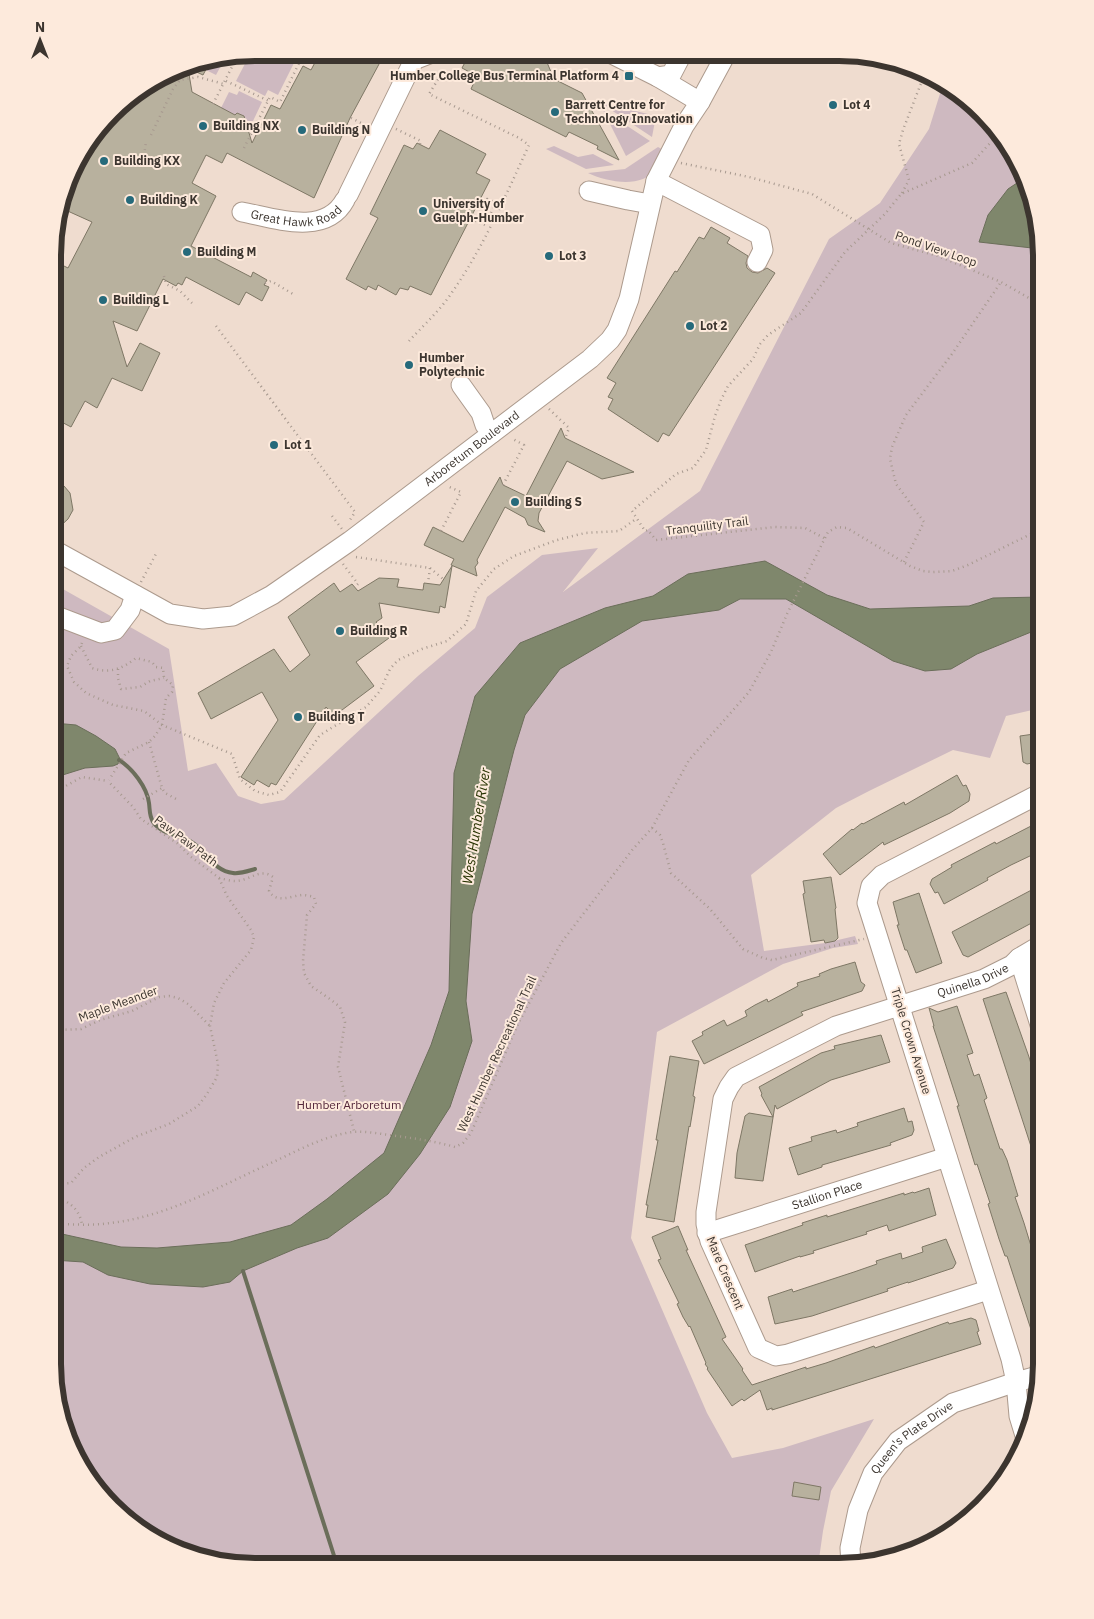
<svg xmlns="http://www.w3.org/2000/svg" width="1094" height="1619" viewBox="0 0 1094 1619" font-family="'IBM Plex Sans',sans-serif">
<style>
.green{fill:#ceb9c0}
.water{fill:#7f876c;stroke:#6b6e5a}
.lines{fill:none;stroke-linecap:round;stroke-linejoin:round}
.stream{stroke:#6b6e5a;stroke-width:4}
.building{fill:#b8b19e;stroke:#7e7765}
.minor-casing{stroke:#ac9a8d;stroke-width:21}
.path{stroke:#a7998f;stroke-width:2.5;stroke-dasharray:1 4;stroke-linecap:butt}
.minor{stroke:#fff;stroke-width:19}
.poi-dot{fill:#266a7b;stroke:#fdeadc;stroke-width:2}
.labels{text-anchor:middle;stroke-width:4;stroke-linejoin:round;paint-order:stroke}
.poi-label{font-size:12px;font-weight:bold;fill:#3c352f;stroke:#fdeadc;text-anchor:start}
.street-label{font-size:12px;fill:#3c352f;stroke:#fdeadc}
.park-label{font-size:12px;fill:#54273b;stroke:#fdeadc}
.water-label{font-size:14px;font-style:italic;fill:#273200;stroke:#fdeadc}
.rim{fill:none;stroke:#3c352f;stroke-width:6}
</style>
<rect width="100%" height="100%" fill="#efdccf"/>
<path class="green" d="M254,53H299L278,95L268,90L265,96L236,81L249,56L254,58L256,54Z
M225,58L216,75L206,70L211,60Z
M943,84L962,95L999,132L1026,178L1041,256V708L1006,716L990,758L953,750L869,791L836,808L751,875L764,951L825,943L855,936L858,944L833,948L783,964L657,1032L631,1238L707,1413L732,1458L783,1448L874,1419L831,1491L823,1531L818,1566L229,1565L178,1551L132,1525L95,1487L68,1441L53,1363L54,584L169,649L188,771L216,763L238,796L261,804L284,800L418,676L475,628L487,597L542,555L598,548L563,592L700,491L829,239L880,203L929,129Z
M239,91L262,102L253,121L245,122L244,116L237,113L235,115L221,108L229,92L237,95Z
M599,102L656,116L652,137Z
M603,110L650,141L626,156Z
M554,146L578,157L593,154L614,165L586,169L546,149Z
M658,147L665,151C662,156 660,163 656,169C642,189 607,182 588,173L625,169Z"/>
<path class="water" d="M1026,177L1041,252L1032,248L979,242L988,215L1008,189Z
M765,561L827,595L870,609L969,606L993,598L1041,597V628L977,654L951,669L925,671L893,661L786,599H740L719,610L642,621L560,669L525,715L514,750L472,914L466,1001L472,1041L450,1107L420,1154L388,1194L328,1238L297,1248L243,1271L230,1282L203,1287L150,1284L108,1275L83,1262L53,1260V1232L121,1247L157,1248L230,1242L291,1225L327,1199L384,1153L431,1045L449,991L454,773L475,696L520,643L605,608L653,596L688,574Z
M54,723L76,725L96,736L115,749L120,759L118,764L113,766L85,768L53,778V753L57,749L60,736L53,732Z"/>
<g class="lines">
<path class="stream" d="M119,760C132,768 147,787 149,803C150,810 149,815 153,822C161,834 178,835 190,841C206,850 213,871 233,873C240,874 248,871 255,869
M243,1271L337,1565"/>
</g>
<path class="building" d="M320,53H385L350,118L314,198L227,153L222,163L206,155L192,183L216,196L191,246L251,277L253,272L267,280L264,285L269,287L262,301L246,292L239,305L186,277L182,285L178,283L176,286L163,279L137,331L113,321L127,367L140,343L160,353L142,391L112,378L97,408L85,401L71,427L54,418V261L68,268L92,222L61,208L80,154L122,103L190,63L211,60L203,75L188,68L192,92L235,115L237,113L244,116L252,143L271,105L280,109L303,66L311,70Z
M470,53H543L554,79L582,93L619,160L597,149L598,146L569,132L566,137L471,89L477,76L462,68Z
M440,130L486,154L476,173L490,180L431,295L410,286L408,290L400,288L396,295L378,285L376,290L368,286L366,290L346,279L378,218L370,214L404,145L413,149L417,143L429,149Z
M711,227L730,238L727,243L748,256L746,263L747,268L752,272L758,273L767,268L775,273L669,436L663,433L658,442L608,409L613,399L608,397L616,383L607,378L675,271L677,272L699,237L704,239Z
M561,428L565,438L634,472L602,479L567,461L539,513L538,521L545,532L528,525L525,518L505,507L477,560L478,563L475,567L477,576L451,565L454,559L424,545L433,527L463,542L500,477L503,485L526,496Z
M54,481L64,486L70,493L73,510L68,519L54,532Z
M452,566L445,608L440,606L439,613L379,603L382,618L376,622L389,638L356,662L374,686L334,716L326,707L276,785L271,783L269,787L257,780L254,785L241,777L278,720L262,692L211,719L198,693L274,649L290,672L310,655L288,617L334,583L340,592L352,584L358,591L379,578L399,579L397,587L423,590L424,583L440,585Z
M1041,733V761L1027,764L1023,762L1020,736Z
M957,775L963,786L966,785L970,794L969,801L950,813L884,845L883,842L840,875L823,854L852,829L853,830L862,823L863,824L904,802L905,805Z
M1041,823V853L1033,857L1032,855L1011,865L987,878L988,880L944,904L938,892L935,893L930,884L932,879L952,867L951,865L995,842L996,844L1033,825V827Z
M831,877L836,908L835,909L838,938L835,941L825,943L824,940L811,942L803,894L805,893L803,881Z
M1041,885V918L968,957L963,955L952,932Z
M919,893L942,963L916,973L907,950H905L897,925H899L893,902Z
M855,962L861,982L865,985L862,991L801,1012L803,1015L704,1064L692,1041L703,1035L702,1032L724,1020L727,1026L747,1016L745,1011L755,1005L767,999L768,1002L798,986L797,983L820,976L819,974L831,969Z
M1006,992L1029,1057L1041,1098V1171H1039L983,999Z
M957,1006L973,1053L967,1055L974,1076L979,1074L987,1098L984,1100L1000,1149H1002L1007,1160L1018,1196L1015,1197L1024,1223L1031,1246L1034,1245L1041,1265V1270L1037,1271L1041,1284V1354H1039L1007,1256H1005L999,1239L988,1204L990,1203L977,1164L975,1165L957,1106H959L933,1026H934L929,1008L938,1012Z
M881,1035L890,1062L831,1080L777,1109L775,1105L763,1181L735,1178L737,1153L745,1116L749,1113L773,1117L761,1095L762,1094L759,1087L821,1053L835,1049L834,1046Z
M670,1056L699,1061L693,1096L695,1097L690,1127L689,1126L674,1222L646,1217L648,1205H646L658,1140H656Z
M904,1108L908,1122L912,1121L914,1130L912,1135L890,1143L891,1145L822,1165V1167L798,1175L789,1148L812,1141L811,1137L836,1130L837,1133L858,1126L857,1123Z
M929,1188L936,1215L889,1231L887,1225L866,1232L867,1234L813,1251L814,1253L800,1257V1256L755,1272L745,1245L803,1225L802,1223L827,1215V1217L904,1193V1195L913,1192L914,1193Z
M678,1226L688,1250H686L726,1337L722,1339L743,1369L742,1370L752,1385L806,1367V1369L826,1363L874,1346L875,1348L948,1322L949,1324L971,1318L976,1320L979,1331L977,1332L981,1344L772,1410V1408L767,1410L760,1390L744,1401L742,1399L732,1406L707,1369L708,1368L705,1364L706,1363L690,1326L689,1327L683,1317L677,1304L679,1303L658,1260L661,1259L652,1237Z
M946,1239L956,1263L953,1268L908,1283V1282L887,1289L888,1291L812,1316L775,1324L768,1297L792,1289L793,1292L854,1272L877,1264L876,1261L901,1253L902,1259L923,1252L922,1247Z
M794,1482L821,1487L819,1500L792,1496Z"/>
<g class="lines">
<defs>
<g id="minor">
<path d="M612,54L658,77L700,102"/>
<path d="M658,77L671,75L682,54"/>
<path d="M656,181L760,235L763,250L757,262"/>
<path d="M589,191L628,200L650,204"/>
<path d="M348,195L414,60L432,53"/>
<path id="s1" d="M242,212C274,218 325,237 345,200"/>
<path d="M461,385L481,413L485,425L492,433"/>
<path id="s2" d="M54,550L170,614L203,619L233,616L272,595L350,541L590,359L610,340L617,330L629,299L656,181L684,126L700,102L726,54"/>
<path d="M54,615L101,633L115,630L130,610L135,595"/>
<path d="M1019,958L1041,1028"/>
<path id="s3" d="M707,1233L947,1157"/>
<path id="s4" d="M988,1290L788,1354L776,1356L758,1348L710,1241L706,1224V1212L723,1099L729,1087L736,1077L836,1026L984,979L1012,965L1019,958L1041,945"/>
<path d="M1026,1439L1019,1416L1016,1382L1011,1359L867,903L871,886L882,875L1041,793"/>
<path id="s5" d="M851,1564L850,1548L858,1510L873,1473L898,1441L953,1403L1016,1382L1041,1375"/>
</g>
</defs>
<use href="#minor" class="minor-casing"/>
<path class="path" d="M226,81L269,101
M213,104L238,55
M351,118L365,125
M396,129L421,141L420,144
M151,135L173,89L180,80L198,77L224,84
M244,148L270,97L280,102L301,59L310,63L316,53
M144,155L146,142
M681,163L749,177L812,194L891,243L938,256L1001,282L1041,305
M902,193L909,180L899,144L903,130L925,73
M470,219L485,225
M475,221L487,199L496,203L485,225
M164,276L166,284L180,291L192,303
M265,283L271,281L293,294
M216,326L355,512L350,520
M409,341C422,327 437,313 448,298C482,251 505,197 529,145L519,138L429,94L442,73
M549,409L569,428L565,439
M503,485L524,445L511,438
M332,516L342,529
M441,531L461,492L447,486
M824,538L805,528L775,527L656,540L648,530L645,531L632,511L676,474L693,468L706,450L715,416L721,400L728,386L753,359L760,344L768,335L801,313L845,252L885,214L901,194L972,163L1000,132
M356,557L430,568L428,583
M904,562L924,522L896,484L890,459L892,447L906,415L952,354L1001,282
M343,564L358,584L355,587
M430,568L443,579
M141,582L157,552
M82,643L81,646L71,656L67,666L74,682L86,693L113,705L144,711L162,725L232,754L240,779L255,791L269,795L280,792L320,735L366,707L380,691L390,669L398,660L422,649L447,641L466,624L476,591L494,569L514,556L557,540L585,533L619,531L636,519
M81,646L92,668C109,674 122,669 136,658L152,662L156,667L163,668L164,678L173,685L172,692L166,698L162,725L155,736L149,742L126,753L109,780
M118,669V678L121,689L140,687L150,681L164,678
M149,742L162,788L165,793L178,800
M53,793L82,777L108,781
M143,799L162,788
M652,828L660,835L663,843L671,873L710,909L743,949L763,958L772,960L864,939
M219,878C224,879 230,881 235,881C250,881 260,867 273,877L269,891C277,904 290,896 302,895C306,895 310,896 314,897L316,904L307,915L303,961L304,973L311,986L330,999L340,1007L345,1022L338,1067L354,1131
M53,1012L57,1030
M53,1035L57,1030L81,1029L100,1020L132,1011L159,997L169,996L178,998L188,1004L210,1026
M53,1186L56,1184L71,1183L84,1168L99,1157L135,1137L169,1124L198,1106L207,1094L217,1077L218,1064L210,1026L214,1003L224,983L251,950L254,937L251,930L227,896L219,878L191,857L177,843L141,819L133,807L108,781
M53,1197C68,1200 80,1209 82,1225
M53,1224C72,1224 91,1226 110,1223C167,1217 220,1186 271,1163C295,1152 320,1138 346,1133C360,1130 375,1133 389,1135C412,1138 434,1141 455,1147L463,1143L471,1133L518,1024L561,943L633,849L652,828L689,760L749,692L771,652L787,614L828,532L837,527L847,528L910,566L923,571L933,572L952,571L968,565L1041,529"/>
<use href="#minor" class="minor"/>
</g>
<g class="poi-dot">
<rect x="624" y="71" width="10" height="10" rx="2.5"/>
<circle cx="833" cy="105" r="5"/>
<circle cx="555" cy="112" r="5"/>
<circle cx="203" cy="126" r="5"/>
<circle cx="302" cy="130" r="5"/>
<circle cx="104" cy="161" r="5"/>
<circle cx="130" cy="200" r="5"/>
<circle cx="423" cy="211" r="5"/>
<circle cx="187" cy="252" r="5"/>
<circle cx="549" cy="256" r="5"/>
<circle cx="103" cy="300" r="5"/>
<circle cx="690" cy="326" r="5"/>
<circle cx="409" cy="365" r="5"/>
<circle cx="274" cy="445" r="5"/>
<circle cx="515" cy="502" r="5"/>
<circle cx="340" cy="631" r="5"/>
<circle cx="298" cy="717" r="5"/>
</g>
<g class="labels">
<g class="poi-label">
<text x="619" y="80" text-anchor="end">Humber College Bus Terminal Platform 4</text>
<text x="565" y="109">Barrett Centre for<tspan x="565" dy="14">Technology Innovation</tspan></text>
<text x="843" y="109">Lot 4</text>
<text x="213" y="130">Building NX</text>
<text x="312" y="134">Building N</text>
<text x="114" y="165">Building KX</text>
<text x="140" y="204">Building K</text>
<text x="433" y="208">University of<tspan x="433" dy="14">Guelph-Humber</tspan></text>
<text x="197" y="256">Building M</text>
<text x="559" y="260">Lot 3</text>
<text x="113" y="304">Building L</text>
<text x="700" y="330">Lot 2</text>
<text x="419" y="362">Humber<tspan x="419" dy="14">Polytechnic</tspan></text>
<text x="284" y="449">Lot 1</text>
<text x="525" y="506">Building S</text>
<text x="350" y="635">Building R</text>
<text x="308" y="721">Building T</text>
</g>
<g class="street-label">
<text dy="4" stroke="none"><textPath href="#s1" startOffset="56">Great Hawk Road</textPath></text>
<text transform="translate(936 249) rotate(19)" y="4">Pond View Loop</text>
<text dy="4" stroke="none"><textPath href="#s2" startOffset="488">Arboretum Boulevard</textPath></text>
<text transform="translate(707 526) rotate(-7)" y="4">Tranquility Trail</text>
<text transform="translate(186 841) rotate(37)" y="4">Paw Paw Path</text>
<text dy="4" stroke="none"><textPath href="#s4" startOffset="785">Quinella Drive</textPath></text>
<text transform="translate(118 1004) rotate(-20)" y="4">Maple Meander</text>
<text transform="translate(911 1041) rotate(73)" y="4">Triple Crown Avenue</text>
<text transform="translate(497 1054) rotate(-65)" y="4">West Humber Recreational Trail</text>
<text dy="4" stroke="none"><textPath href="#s3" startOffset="126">Stallion Place</textPath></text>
<text transform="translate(725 1273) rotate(67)" y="4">Mare Crescent</text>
<text dy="4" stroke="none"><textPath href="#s5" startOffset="148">Queen's Plate Drive</textPath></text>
</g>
<g class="park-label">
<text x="349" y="1109">Humber Arboretum</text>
</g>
<g class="water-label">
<text transform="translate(476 826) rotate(-81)" y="5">West Humber River</text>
</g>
</g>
<path d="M0 0H1094V1619H0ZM255 61H839A194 194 0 0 1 1033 255V1364A194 194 0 0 1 839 1558H255A194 194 0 0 1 61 1364V255A194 194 0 0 1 255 61Z" fill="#fdeadc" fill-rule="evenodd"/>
<path class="rim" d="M255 61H839A194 194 0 0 1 1033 255V1364A194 194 0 0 1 839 1558H255A194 194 0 0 1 61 1364V255A194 194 0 0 1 255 61Z"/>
<g transform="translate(40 40)" stroke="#fdeadc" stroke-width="4" paint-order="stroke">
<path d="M0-4L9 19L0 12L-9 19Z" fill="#3c352f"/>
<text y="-8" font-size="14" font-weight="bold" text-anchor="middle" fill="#3c352f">N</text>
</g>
</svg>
